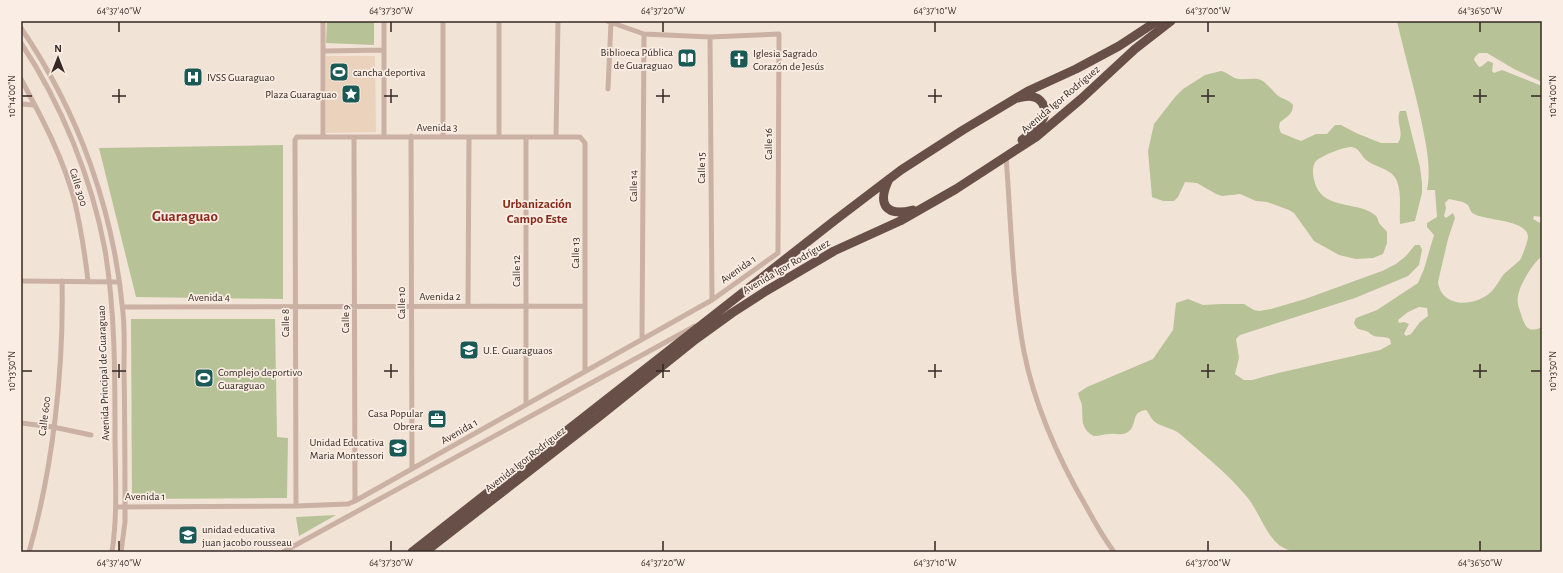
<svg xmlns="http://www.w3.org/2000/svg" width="1563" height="573" viewBox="0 0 1563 573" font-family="'Alegreya Sans',sans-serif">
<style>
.green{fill:#b8c297;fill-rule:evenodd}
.plaza{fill:#ebd2bd}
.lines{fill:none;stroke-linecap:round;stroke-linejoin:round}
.minor{stroke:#cbb1a3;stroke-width:5}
.trunk{stroke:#684f48;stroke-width:9}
.ticks{fill:none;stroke:#352925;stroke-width:1.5}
.labels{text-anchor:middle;stroke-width:3.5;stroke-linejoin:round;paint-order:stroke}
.poi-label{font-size:11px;fill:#352925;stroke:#faede3;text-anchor:start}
.street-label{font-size:11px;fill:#352925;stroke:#faede3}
.quarter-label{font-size:13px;font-weight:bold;fill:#88291a;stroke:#faede3}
.district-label{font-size:15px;font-weight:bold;fill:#88291a;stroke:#faede3}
.neatline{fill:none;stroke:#352925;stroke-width:1.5}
.ticks-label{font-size:10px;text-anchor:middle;fill:#352925}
</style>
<rect width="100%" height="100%" fill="#f2e3d7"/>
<path class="green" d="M327,21H374V45L326,43Z
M1397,21H1542V82L1514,69L1487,53H1479L1475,57L1474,60L1479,67L1482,66L1488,61L1493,63L1492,71L1494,73L1502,70L1542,86V217L1534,216L1533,219L1542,224V256C1533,263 1520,284 1518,296C1517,301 1518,306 1520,311C1524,323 1526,335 1542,327V552H1293C1289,550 1285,549 1282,547C1266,537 1259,511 1247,497C1227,473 1203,454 1180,434C1173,428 1162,427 1155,422C1151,419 1149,413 1146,410C1130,412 1138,425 1128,432C1122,436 1116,433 1110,434C1104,434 1100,436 1094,436C1080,429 1083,419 1082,406C1081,401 1079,398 1078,393L1087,387L1153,359L1173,330L1176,303L1188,299L1203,305L1221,304H1244L1254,310L1259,311L1271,309L1305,299L1382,271L1396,264L1406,256L1415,245H1420L1422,250L1419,265L1408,276L1355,298L1240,335L1236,339L1239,358L1235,374L1244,380H1252L1278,373L1380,350L1391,344L1390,339C1385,336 1380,338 1374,336C1371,335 1369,332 1366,331C1359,329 1357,330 1354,323L1356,318L1377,310L1418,283L1424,269L1434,235L1427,227V223L1437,217L1435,190H1427C1431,169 1427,150 1423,129C1416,93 1405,57 1397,21ZM1449,199L1463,202L1468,205C1470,208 1470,212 1474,214C1486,221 1527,219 1528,237C1528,241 1522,257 1520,260C1515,265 1509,269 1504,274C1497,283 1494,292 1484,297C1467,307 1441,305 1438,282L1448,239L1455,218L1453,213L1446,218L1444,216L1446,208L1445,203ZM1419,307L1427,308L1428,316L1420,322L1411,334L1406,336L1404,334L1409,324L1404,322L1399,323L1398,320L1408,312Z
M1221,71C1227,72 1230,76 1235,78C1243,81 1250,78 1258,79C1267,81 1272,92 1280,97C1285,100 1289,100 1293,105C1293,114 1287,117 1280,122L1279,127L1281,133L1301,141L1316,134H1327L1335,125H1341L1356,133L1381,143H1398C1405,132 1395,122 1400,111H1406L1420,167L1422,183V193L1415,221L1400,224C1399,210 1402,195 1397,181C1392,168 1375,168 1365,159C1361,155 1359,148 1352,147C1345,146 1321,156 1316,161C1310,168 1314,183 1318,190C1330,209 1359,202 1375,215C1378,218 1378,220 1379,223C1381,226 1385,229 1387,232V243L1383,254L1373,258L1356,259L1339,255L1314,241L1294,213L1289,210L1267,202L1256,201L1240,194L1222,196L1216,194L1197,183L1185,182L1178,197L1174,201H1163L1152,197L1148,151L1154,124L1175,97L1183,89L1205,75Z
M283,145V299L136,297L99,148Z
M131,319H275L277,437L288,438L287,498L132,499Z
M336,515L299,536L296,517Z"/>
<path class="plaza" d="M326,56H375L376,132L326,133Z"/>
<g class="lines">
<path class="minor" d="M384,21V137
M499,21V137
M21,28C79,113 114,211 123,313C125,332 124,352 124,371C125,421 125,472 125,522L121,552
M710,37L712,300
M21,43C61,103 92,179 105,250C115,310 115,373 115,434C115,473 118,513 112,552
M323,51L384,50
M21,79C42,118 64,159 75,203C81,229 85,255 88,281
M608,89L611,22
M21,104L34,105
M411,136L412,469
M323,137V21
M354,137L355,501
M443,137V21
M526,137V404
M556,137L558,21
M1006,156C1011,220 1012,288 1024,352C1035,407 1059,460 1087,508C1095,523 1104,538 1114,552
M21,281L119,282
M468,306L469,137
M123,307L585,306
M642,338L644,34
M21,423L53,427L91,435
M296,506L295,140L297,137H580L585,143V371
M116,507L296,506L348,504L355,501L712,300L778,253L779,34L710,37L644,34L607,21
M29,552C53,468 64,368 62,281
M283,552L695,326"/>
<path class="trunk" d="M1018,98C1023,97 1029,95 1034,97C1044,100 1048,112 1042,120C1037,129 1029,134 1022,140
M889,179C877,204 885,217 913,210
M412,552L834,221L901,170L963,130L1028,91L1076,69L1119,46L1157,21
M425,552L600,416L696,339L732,313L766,291L834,251L900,221L956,189L1036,137L1081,99L1135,49L1171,21"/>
</g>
<path class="ticks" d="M119,22V32M391,22V32M663,22V32M935,22V32M1208,22V32M1480,22V32M119,89V103M391,89V103M663,89V103M935,89V103M1208,89V103M1480,89V103M22,96H32M112,96H126M384,96H398M656,96H670M928,96H942M1201,96H1215M1473,96H1487M1531,96H1541M119,364V378M391,364V378M663,364V378M935,364V378M1208,364V378M1480,364V378M22,371H32M112,371H126M384,371H398M656,371H670M928,371H942M1201,371H1215M1473,371H1487M1531,371H1541M119,541V551M391,541V551M663,541V551M935,541V551M1208,541V551M1480,541V551"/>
<defs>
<symbol id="library-square" viewBox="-11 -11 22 22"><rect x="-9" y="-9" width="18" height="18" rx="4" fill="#195956" stroke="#faede3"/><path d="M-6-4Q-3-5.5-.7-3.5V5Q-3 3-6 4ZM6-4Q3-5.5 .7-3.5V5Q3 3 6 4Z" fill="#fff"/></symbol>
<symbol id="church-square" viewBox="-11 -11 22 22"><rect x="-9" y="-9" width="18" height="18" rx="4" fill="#195956" stroke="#faede3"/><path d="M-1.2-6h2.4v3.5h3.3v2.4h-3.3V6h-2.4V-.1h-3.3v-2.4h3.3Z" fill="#fff"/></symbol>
<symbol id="stadium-square" viewBox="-11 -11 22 22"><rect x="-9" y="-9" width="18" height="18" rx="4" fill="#195956" stroke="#faede3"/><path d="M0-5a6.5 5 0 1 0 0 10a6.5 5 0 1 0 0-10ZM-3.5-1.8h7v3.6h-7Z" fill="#fff"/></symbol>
<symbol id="hospital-square" viewBox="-11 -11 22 22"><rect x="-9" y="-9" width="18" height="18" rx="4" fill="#195956" stroke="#faede3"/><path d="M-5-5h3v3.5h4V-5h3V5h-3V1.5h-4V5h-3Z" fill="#fff"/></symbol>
<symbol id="sight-square" viewBox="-11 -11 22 22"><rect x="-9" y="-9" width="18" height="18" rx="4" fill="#195956" stroke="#faede3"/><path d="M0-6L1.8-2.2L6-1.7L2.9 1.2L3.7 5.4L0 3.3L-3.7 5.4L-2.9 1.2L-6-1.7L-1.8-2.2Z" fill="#fff"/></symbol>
<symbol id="school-square" viewBox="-11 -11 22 22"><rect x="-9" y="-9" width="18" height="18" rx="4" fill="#195956" stroke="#faede3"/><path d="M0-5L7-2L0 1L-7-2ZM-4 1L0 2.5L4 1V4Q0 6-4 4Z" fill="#fff"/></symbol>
<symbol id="office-square" viewBox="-11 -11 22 22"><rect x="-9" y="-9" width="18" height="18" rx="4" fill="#195956" stroke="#faede3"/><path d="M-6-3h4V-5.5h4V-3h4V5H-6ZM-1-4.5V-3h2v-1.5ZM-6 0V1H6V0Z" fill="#fff"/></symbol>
</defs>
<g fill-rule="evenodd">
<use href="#library-square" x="676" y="47" width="22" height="22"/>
<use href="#church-square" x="728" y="48" width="22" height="22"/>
<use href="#stadium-square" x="328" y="61" width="22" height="22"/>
<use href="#hospital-square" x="182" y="66" width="22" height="22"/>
<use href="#sight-square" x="340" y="83" width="22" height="22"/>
<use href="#school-square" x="458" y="339" width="22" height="22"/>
<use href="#stadium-square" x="193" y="367" width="22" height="22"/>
<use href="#office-square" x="426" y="408" width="22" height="22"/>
<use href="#school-square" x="387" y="437" width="22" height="22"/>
<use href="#school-square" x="177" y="524" width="22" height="22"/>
</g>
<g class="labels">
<g class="poi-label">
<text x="673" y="56" text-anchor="end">Biblioeca Pública<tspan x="673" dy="13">de Guaraguao</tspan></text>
<text x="753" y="57">Iglesia Sagrado<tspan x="753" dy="13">Corazón de Jesús</tspan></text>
<text x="353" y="76">cancha deportiva</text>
<text x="207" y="81">IVSS Guaraguao</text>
<text x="337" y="98" text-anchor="end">Plaza Guaraguao</text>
<text x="483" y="354">U.E. Guaraguaos</text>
<text x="218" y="376">Complejo deportivo<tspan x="218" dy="13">Guaraguao</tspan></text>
<text x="423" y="417" text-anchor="end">Casa Popular<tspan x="423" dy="13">Obrera</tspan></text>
<text x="384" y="446" text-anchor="end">Unidad Educativa<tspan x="384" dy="13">Maria Montessori</tspan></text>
<text x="202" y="533">unidad educativa<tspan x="202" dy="13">juan jacobo rousseau</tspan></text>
</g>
<g class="street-label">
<text transform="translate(1060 99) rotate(-40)" y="4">Avenida Igor Rodríguez</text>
<text x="437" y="131">Avenida 3</text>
<text transform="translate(768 144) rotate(-90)" y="4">Calle 16</text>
<text transform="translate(701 168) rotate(-90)" y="4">Calle 15</text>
<text transform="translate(633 186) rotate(-90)" y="4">Calle 14</text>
<text transform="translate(79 187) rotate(73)" y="4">Calle 300</text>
<text transform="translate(575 253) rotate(-90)" y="4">Calle 13</text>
<text transform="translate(786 266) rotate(-30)" y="4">Avenida Igor Rodríguez</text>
<text transform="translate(738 269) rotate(-35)" y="4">Avenida 1</text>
<text transform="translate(516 271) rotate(-90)" y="4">Calle 12</text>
<text x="440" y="300">Avenida 2</text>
<text x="209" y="301">Avenida 4</text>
<text transform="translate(401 303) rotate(-90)" y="4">Calle 10</text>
<text transform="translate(345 319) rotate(-90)" y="4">Calle 9</text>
<text transform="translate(285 323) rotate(-90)" y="4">Calle 8</text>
<text transform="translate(103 373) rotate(-92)" y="4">Avenida Principal de Guaraguao</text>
<text transform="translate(44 416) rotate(-83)" y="4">Calle 600</text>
<text transform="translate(459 431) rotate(-30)" y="4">Avenida 1</text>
<text transform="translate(525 459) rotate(-38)" y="4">Avenida Igor Rodríguez</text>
<text x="145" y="500">Avenida 1</text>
</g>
<g class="quarter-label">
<text x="537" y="208">Urbanización<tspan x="537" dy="15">Campo Este</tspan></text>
</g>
<g class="district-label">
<text x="185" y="221">Guaraguao</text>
</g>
</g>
<rect width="1563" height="573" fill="none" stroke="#faede3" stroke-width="44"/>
<g transform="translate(58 58)" stroke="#faede3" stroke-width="3" paint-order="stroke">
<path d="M0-3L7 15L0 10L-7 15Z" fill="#352925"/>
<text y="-6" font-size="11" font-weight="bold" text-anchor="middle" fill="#352925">N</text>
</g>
<rect x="22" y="22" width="1519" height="529" class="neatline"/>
<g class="ticks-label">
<text x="119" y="14">64°37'40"W</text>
<text x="391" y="14">64°37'30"W</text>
<text x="663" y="14">64°37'20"W</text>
<text x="935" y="14">64°37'10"W</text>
<text x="1208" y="14">64°37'00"W</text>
<text x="1480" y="14">64°36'50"W</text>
<text transform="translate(11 96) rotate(-90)" y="4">10°14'00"N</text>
<text transform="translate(1552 96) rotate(-90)" y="4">10°14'00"N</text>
<text transform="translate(11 371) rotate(-90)" y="4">10°13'50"N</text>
<text transform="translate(1552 371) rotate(-90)" y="4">10°13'50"N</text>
<text x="119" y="566">64°37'40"W</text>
<text x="391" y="566">64°37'30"W</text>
<text x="663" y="566">64°37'20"W</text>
<text x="935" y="566">64°37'10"W</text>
<text x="1208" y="566">64°37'00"W</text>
<text x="1480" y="566">64°36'50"W</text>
</g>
</svg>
